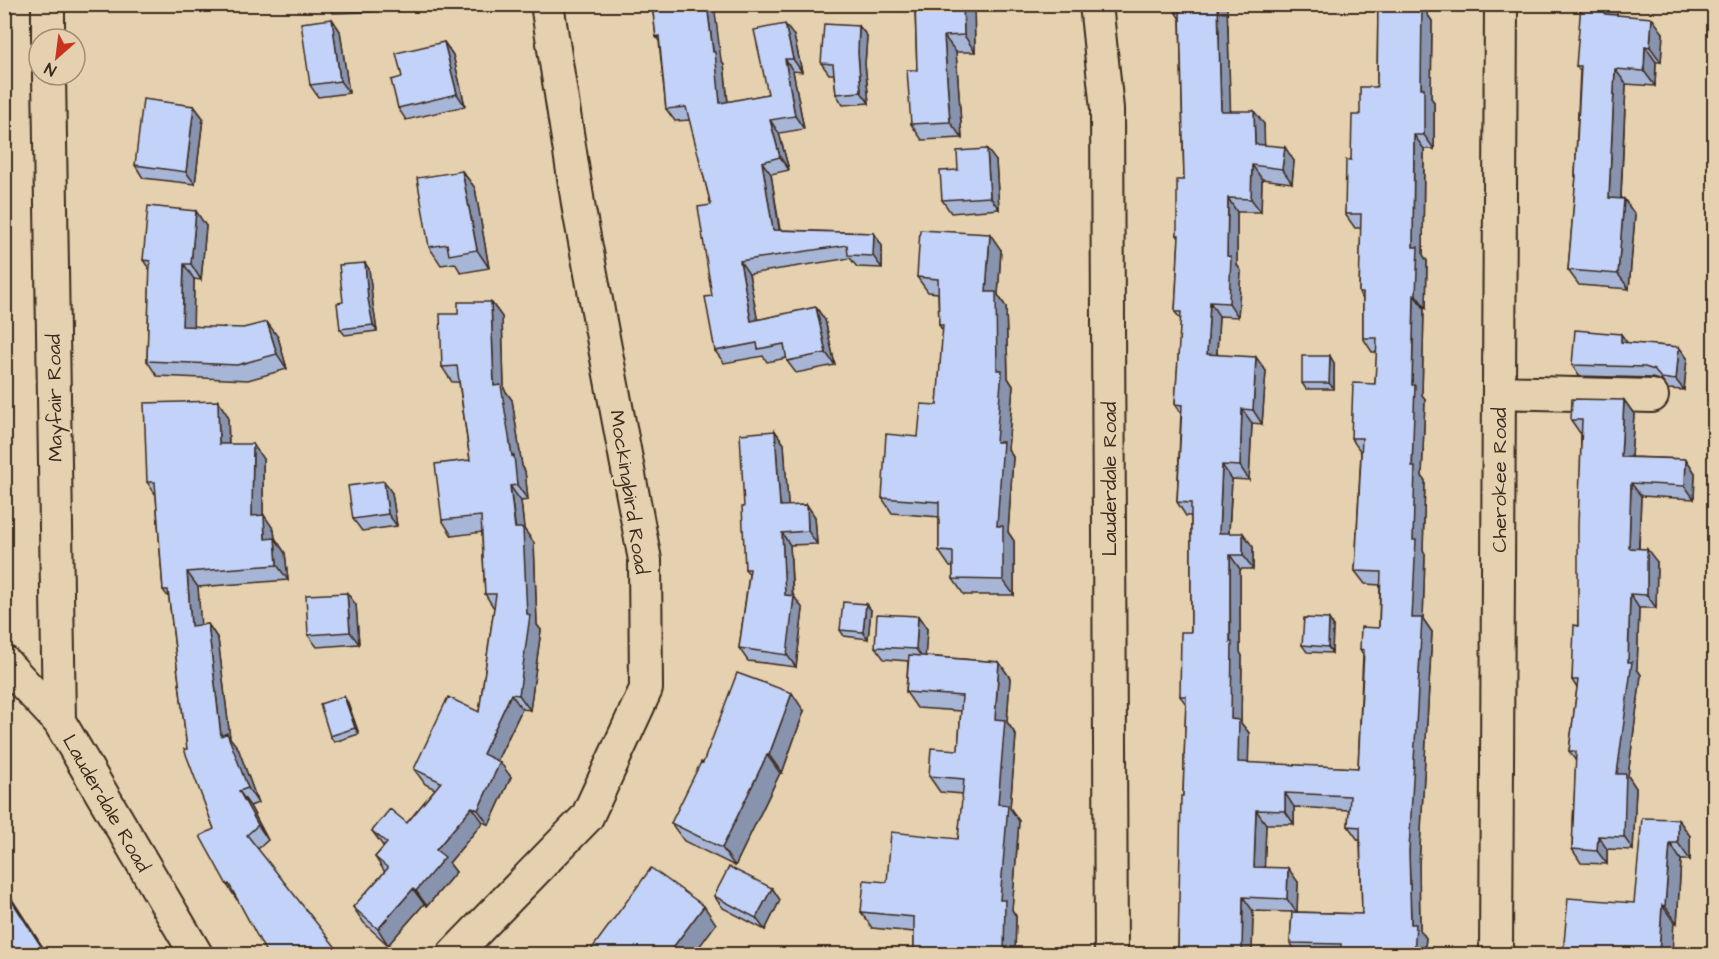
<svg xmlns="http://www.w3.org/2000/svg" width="1719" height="959" viewBox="0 0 1719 959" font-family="'Architects Daughter',sans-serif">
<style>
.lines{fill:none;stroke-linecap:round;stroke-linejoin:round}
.minor-casing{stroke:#3b2a1e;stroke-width:36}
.minor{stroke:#e5d1af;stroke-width:32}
.wall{fill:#a7b5d6;stroke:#3b2a1e;stroke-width:1.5;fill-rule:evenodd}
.shaded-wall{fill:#8893ae;stroke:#3b2a1e;stroke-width:1.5}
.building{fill:#c2d2f9;stroke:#3b2a1e;stroke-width:1.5}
.labels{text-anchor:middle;stroke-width:4.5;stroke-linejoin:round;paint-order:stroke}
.street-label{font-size:20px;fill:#3b2a1e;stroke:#e5d1af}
</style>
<rect width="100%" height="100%" fill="#e5d1af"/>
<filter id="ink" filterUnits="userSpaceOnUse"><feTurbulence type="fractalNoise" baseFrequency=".0167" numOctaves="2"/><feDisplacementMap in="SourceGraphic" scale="12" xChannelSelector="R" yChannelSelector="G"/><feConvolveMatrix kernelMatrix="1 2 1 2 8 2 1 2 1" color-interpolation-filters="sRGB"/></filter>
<g filter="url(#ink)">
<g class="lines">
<defs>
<path id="minor" d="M48,4V39
M1096,4L1107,109L1111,954
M49,75L59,721
M1499,392L1652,396
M4,662L59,721L196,954
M454,954L587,817L646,689L645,560L579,210L547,4
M1496,954L1501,4"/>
</defs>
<use href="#minor" class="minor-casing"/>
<use href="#minor" class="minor"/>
</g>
<path class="wall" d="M327,4H459V9L333,13Z
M652,4L721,60L724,64L728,102L768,94L794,36L802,72L793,71L804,129L779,133L789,170L771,174L780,230L874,233L882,246V268L857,267L850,258L749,274L757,319L825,320L835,365L796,373L787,361V358L767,362L763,356L724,363L715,351L712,296L711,205L690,120L675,121L666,109L659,41L656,37Z
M892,4H974L975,52H956L962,138L922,140L911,124L917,70L915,10L896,11Z
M1175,4L1228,25L1230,111L1264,124V145L1294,161L1292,183L1262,179L1261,212H1237V265L1241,271L1238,317L1219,316L1217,354L1266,371L1262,424L1252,423L1249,480L1232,479L1229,533L1253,547V569H1240V652L1242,656L1241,723L1249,733L1248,763L1358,768L1363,654L1360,649L1379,628L1380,585L1365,584L1355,571L1361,452L1351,438L1375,384L1377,352H1372L1363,338V299L1359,293L1361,228H1355L1345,214L1351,160L1360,115L1377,87L1378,4H1428L1427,14L1432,21L1431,98L1434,102V149H1424L1423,255L1427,261L1426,308H1424L1422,395L1425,399L1422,476L1425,481L1423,550L1425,554L1423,619L1432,632L1419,865L1420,930L1426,938L1424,954H1299L1290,943L1292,912L1253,911L1252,953H1255L1256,954H1176L1178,950L1186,704L1180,696L1191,632V516H1186L1177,502L1181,413L1175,404L1181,320L1175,312L1179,238L1177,235L1184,180L1180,19L1176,13ZM1294,807L1349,810L1348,826L1358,840H1360L1362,914L1297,912L1298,882L1264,867L1266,824H1294Z
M1617,15L1663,33L1661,62H1656L1655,86L1626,84L1621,199H1624L1635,215L1629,289L1579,285L1568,270L1576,178L1575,176L1580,71L1576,66Z
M332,19L340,31L349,93L318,97L310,85Z
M859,26L867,36L865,64L869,103L843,105L836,94L834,74H829L821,63Z
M444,42L453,55L465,106L406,120L398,108L402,77Z
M194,106L203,118L195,184L143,178L135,165Z
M996,161L999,209L951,213L942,200L958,170Z
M462,171L475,188L489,268L461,273L455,263L441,265L429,247Z
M206,226L201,280L194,279L193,326L278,337L287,369L248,380L157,376L147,361L150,270L143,260Z
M1001,250L998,295L1006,307L1008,378L1013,386L1008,449L1013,457L1008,532L1014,541V595H964L953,579V567H950L939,551V517L892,513L882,498L937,405L943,331L939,325L938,293L928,292L917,277Z
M365,263L369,269L373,305L377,331L345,335L340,329Z
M491,302L502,317L504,389L512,400L522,466L525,471L528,500L521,501L524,529L534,543L537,625L541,630L530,710L522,709L497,761L511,777L489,825L483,822L449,863L456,872L427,906L424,904L388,945L364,923L353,907L385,872L375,857L384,847L372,831L407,823L435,789L425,784L414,769L479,712L494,608L485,594L482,532L452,536L442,520L470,460L459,382H452L442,367L458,314Z
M1627,343L1679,347L1687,358L1684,390L1668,389L1662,381L1652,378L1579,376L1572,365Z
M1330,356L1334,363V389H1306L1302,383Z
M1624,400L1634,414L1631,457L1686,459L1695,473L1694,499L1641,496L1639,549L1657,562L1656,608H1639L1637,669L1641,675L1628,776L1636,788L1633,850L1607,849V864L1581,863L1572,849L1576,761L1569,751L1577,688L1572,680L1578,626L1581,433H1580L1571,420Z
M228,416L229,444L263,459V515L274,530L275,538L285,553L288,580L198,587L200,625L208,624L218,639L230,738L238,748L258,803L250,806L268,840L258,849L237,900L227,885L214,829L187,749L169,598L163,590L156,495L147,482Z
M775,431L784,444L788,506L807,505L815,517L817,544L790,545L793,596L803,609L796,667L748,661L739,648L749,574L745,569L744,507Z
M392,493L397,526L362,531L353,519Z
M347,593L356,605L359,644L317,647L308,635Z
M866,604L871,610L868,639L844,636L840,630Z
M918,616L927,629L925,656L999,662L1010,678L1007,722L1016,735L1010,808L1019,821L1012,910L1016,916L1015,954H914V932L872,928L861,912L887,882L958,839L963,794L940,792L929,776L958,750L961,711L917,708L906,692L908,661L884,659L875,647Z
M1333,625L1332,653L1307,652L1302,645Z
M348,703L359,734L334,742L330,736Z
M804,711L782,773H780L735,866L684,841L671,823Z
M1678,819L1690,836V860H1681L1677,923L1674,922L1634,903Z
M4,887L47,954H4Z
M772,888L780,900L765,930L723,908L714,896Z"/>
<path class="shaded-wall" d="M707,4H714L721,60L724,64L729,115L720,103Z
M963,4H974L975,52L964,35Z
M1218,4H1227L1231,125L1221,111Z
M1417,4H1428L1427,14L1432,21L1431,98L1434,102V149L1424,135Z
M1605,4H1618L1616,30L1605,14Z
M1652,18L1663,33L1661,62L1650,47Z
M332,19L340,31L349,93L340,81Z
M785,24L794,36L802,72L793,59Z
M859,26L867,36L865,64L869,103L861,92L858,53Z
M944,36L956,52L962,138L950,122Z
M444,42L453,55L465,106L457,94Z
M1645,46L1656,62L1655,86L1644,71Z
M785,59L793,71L804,129L795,116Z
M1615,69L1626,84L1620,214L1609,198Z
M194,106L203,118L195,184L186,172Z
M1254,111L1264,124L1265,157L1255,144Z
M770,120L779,133L789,170L780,157Z
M1414,135L1424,149L1423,255L1427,261L1426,308L1416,295L1413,247Z
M1285,147L1294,161L1292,183L1282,169Z
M987,149L996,161L999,209L990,197Z
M762,162L771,174L781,242L773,230Z
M1252,165L1262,179L1261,212L1251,199Z
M462,171L475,188L489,268L477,250Z
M1228,198L1237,212V265L1241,271L1238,317L1229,303L1227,256Z
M1624,199L1635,215L1629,289L1618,274Z
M196,211L206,226L201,280L191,264Z
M874,233L882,246V268L873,256Z
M990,234L1001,250L998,295L1006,307L1008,378L1013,386L1008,449L1013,457L1008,532L1014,541V595L1003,580L997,526L996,442L986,292Z
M740,261L749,274L760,333L751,321Z
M365,263L369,269L373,305L377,331L373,325L368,299Z
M184,264L194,279L193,341L182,326Z
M1414,295L1424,308L1422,395L1425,399L1422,476L1425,481L1423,550L1425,554L1423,619L1432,632L1419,865L1420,930L1426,938L1424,954H1414L1411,924L1409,851L1413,540L1412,385Z
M491,302L502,317L504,389L512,400L522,466L525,471L528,500L517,485L512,456L494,386Z
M1210,302L1219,316L1216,368L1207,354Z
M816,307L825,320L835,365L826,353Z
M267,322L278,337L287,369L277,354Z
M1621,334L1629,345L1621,342Z
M1679,347L1687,358L1684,390L1676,380Z
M1330,356L1334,363V389L1329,383Z
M1256,357L1266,371L1262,424L1253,410Z
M1624,400L1634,414L1630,470L1621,457Z
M218,401L228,416L229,459L219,444Z
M1242,409L1252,423L1249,480L1240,466Z
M775,431L784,444L789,518L780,506Z
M253,444L263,459V530L252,516Z
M1686,459L1695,473L1694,499L1685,486Z
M1222,465L1232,479L1228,547L1219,533Z
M384,481L392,493L397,526L388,514Z
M1631,483L1641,496L1638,562L1629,548Z
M510,486L521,501L524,529L534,543L537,625L541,630L530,710L519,695L527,614Z
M807,505L815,517L817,544L808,531Z
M264,515L274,530L276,554L265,539Z
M782,533L790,545L793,606L794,596L803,609L796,667L787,655Z
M1243,533L1253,547V569L1243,555Z
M275,538L285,553L288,580L277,565Z
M1647,549L1657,562L1656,608L1647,595Z
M1230,555L1240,569V652L1242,656L1241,723L1249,733L1248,776L1238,762L1231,719Z
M187,572L198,587L202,641L191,626Z
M347,593L356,605L359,644L350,632Z
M1630,594L1639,608L1637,669L1641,675L1628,776L1636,788L1633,850L1624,837L1617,774L1628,662Z
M866,604L871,610L868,639L863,632Z
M918,616L927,629L925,662L916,649Z
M1329,619L1333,625L1332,653L1328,647Z
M208,624L218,639L230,738L238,748L258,803L248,788L221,736Z
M999,662L1010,678L1007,722L1016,735L1010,808L1019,821L1012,910L1016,916L1015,954H1004L1000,900L995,719Z
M792,693L804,711L782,773L769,755Z
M511,694L522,709L493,769L483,754Z
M344,696L348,703L359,734L355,728Z
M767,755L780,773L735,866L722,848Z
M500,762L511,777L489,825L478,810Z
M239,791L250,806L268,840L258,825Z
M1285,793L1294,807V824L1285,811Z
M472,807L483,822L449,863L456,872L427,906L416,891L436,850Z
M1256,810L1266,824L1264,881L1254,867Z
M1678,819L1690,836V860L1678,843Z
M1598,836L1607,849V864L1597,851Z
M1670,843L1681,860L1677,923L1665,906Z
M1288,868L1298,882L1297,913L1287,899Z
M4,887L47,954L4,889Z
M772,888L780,900L765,930L756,918Z
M413,889L424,904L388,945L378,929Z
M1243,897L1253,911L1252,954L1242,953Z
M1662,905L1674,922L1672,954H1659Z
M704,906L716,924L694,954H668Z"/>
<path class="building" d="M652,4H707L713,52H715L720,103L768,94L754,30L785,24L793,59H785L795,116L770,120L780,157L762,162L773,230L874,233L873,256L848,255L847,245L740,261L751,321L816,307L826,353L787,361L784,344L758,349L757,343L715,351L705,297L712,296L698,207L711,205L686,107L666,109L659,36L656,37Z
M915,4H963L964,35L944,36L950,122L911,124L907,70H917Z
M1175,4H1218L1221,111H1254L1255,144L1285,147L1282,169L1252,165L1251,199L1228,198L1227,256L1231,257L1229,303L1210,302L1207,354L1256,357L1253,410L1242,409L1240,466L1222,465L1219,533H1243V555H1230V642H1232L1231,719L1239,720L1238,762L1358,768L1364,650L1360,649L1361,627L1379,628L1381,572L1355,571L1362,438H1351L1353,383L1375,384L1377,338H1363V293H1359L1361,214H1345L1346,160H1351L1352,115H1360V87H1377L1378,4H1417V7H1422L1421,88H1424V135H1414L1413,247H1418L1416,295H1414L1412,385H1415L1412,467H1415L1413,540H1416L1412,618H1422L1409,851L1411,924H1416L1414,954H1341V944L1290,943L1292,912L1362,914L1360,827L1348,826L1350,796L1285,793V811L1256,810L1254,867L1288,868L1287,899L1243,897L1242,953H1255V954H1176V950H1178L1181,796H1183L1186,696H1180L1181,632H1191V503L1177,502L1182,405L1175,404L1181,312H1175L1179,235H1177V180H1184L1180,12L1176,13Z
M1581,4H1605V14L1652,18L1650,47L1645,46L1644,71L1615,69L1609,198L1624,199L1618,274L1568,270L1576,176H1575L1581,66H1576Z
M332,19L340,81L310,85L301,23Z
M824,24L859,26L858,53L861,92L836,94L833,64L821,63Z
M444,42L457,94L398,108L391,80L402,77L396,53Z
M143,99L194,106L186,172L135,165Z
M987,149L990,197L942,200L940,171L958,170L957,151Z
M462,171L477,250L449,255L447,244L429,247L417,178Z
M148,206L196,211L191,264H184L182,326L243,328L267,322L277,354L237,365L147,361L150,261L143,260Z
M920,230L990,234L986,292H996L997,370H1002L996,442H1003L997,526H1003V580L953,579V552L939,551V502L882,498L886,434L918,437L921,404L937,405L943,325H939L938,279L917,277Z
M365,263L368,299L373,325L340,329L337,303L343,302L339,265Z
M458,302H491L494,386L501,385L512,456L514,455L517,485L510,486L515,528H523L527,614L530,615L519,695L511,694L483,754L500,762L478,810L472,807L436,850L445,857L416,891L413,889L378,929L353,907L388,868L375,857L387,843L372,831L390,809L407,823L441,782L414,769L448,697L479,712L496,594H485L481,516L442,520L435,464L470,460L457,366L442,367L440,314H458Z
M1575,330L1621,334V342L1679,347L1676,380L1661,378L1654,370L1645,367L1572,365Z
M1302,356H1330L1329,383H1302Z
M1572,399L1624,400L1621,457L1686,459L1685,486L1631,483L1629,548L1647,549V595L1630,594L1628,662H1632L1617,774H1626L1624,837L1598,836L1597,851L1572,849L1576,752L1569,751L1578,680H1572L1574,625L1578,626V524L1582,420H1571Z
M218,401L219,444H253L252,516L264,515L265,539L275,538L277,565L187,572L191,626L208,624L221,736L227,733L248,788L239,791L258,825L247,835L341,954H267L229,884L227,885L200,836L214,829L184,749H187L168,590H163L155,482H147L144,403Z
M775,431L780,506L807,505L808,531L782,533L785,595L794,596L787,655L739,648L750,569H745L742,507H744L740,434Z
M384,481L388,514L353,519L348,486Z
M347,593L350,632L308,635L306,595Z
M843,602L866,604L863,632L840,630Z
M877,614L918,616L916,649L875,647Z
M1304,618L1329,619L1328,647L1302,645Z
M909,655L999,662L995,719L1005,720L998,804L1008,805L1000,900H1005L1004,954H914V917L861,912L864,880L887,882L891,832L958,839L964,779L929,776L931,748L958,750L962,696L906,692Z
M737,673L792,693L769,755H767L722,848L671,823L701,762L703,763Z
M344,696L355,728L330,736L320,704Z
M1642,818L1678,819V843H1670L1665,906L1662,905L1659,954H1563L1568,898L1634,903Z
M729,867L772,888L756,918L714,896Z
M651,868L704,906L668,954H588Z
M4,889L43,949L34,954H4Z"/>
</g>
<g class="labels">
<g class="street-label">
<text transform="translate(54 398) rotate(-91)" y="7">Mayfair Road</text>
<text transform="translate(1109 479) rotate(-90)" y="7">Lauderdale Road</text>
<text transform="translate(1499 480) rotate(-90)" y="7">Cherokee Road</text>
<text transform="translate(630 492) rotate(81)" y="7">Mockingbird Road</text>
<text transform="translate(107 803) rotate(60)" y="7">Lauderdale Road</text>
</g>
</g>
<rect width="1719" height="959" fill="none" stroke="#e5d1af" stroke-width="24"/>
<rect x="12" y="12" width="1695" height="935" fill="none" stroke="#3b2a1e" stroke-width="2" filter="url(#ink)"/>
<g transform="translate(57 57) rotate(208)"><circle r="28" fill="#e5d1af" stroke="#a18e75" stroke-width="1.5"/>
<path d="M0-4.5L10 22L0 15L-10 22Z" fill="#c8321e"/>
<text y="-9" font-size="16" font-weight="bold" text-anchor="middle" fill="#3b2a1e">N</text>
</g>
</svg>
